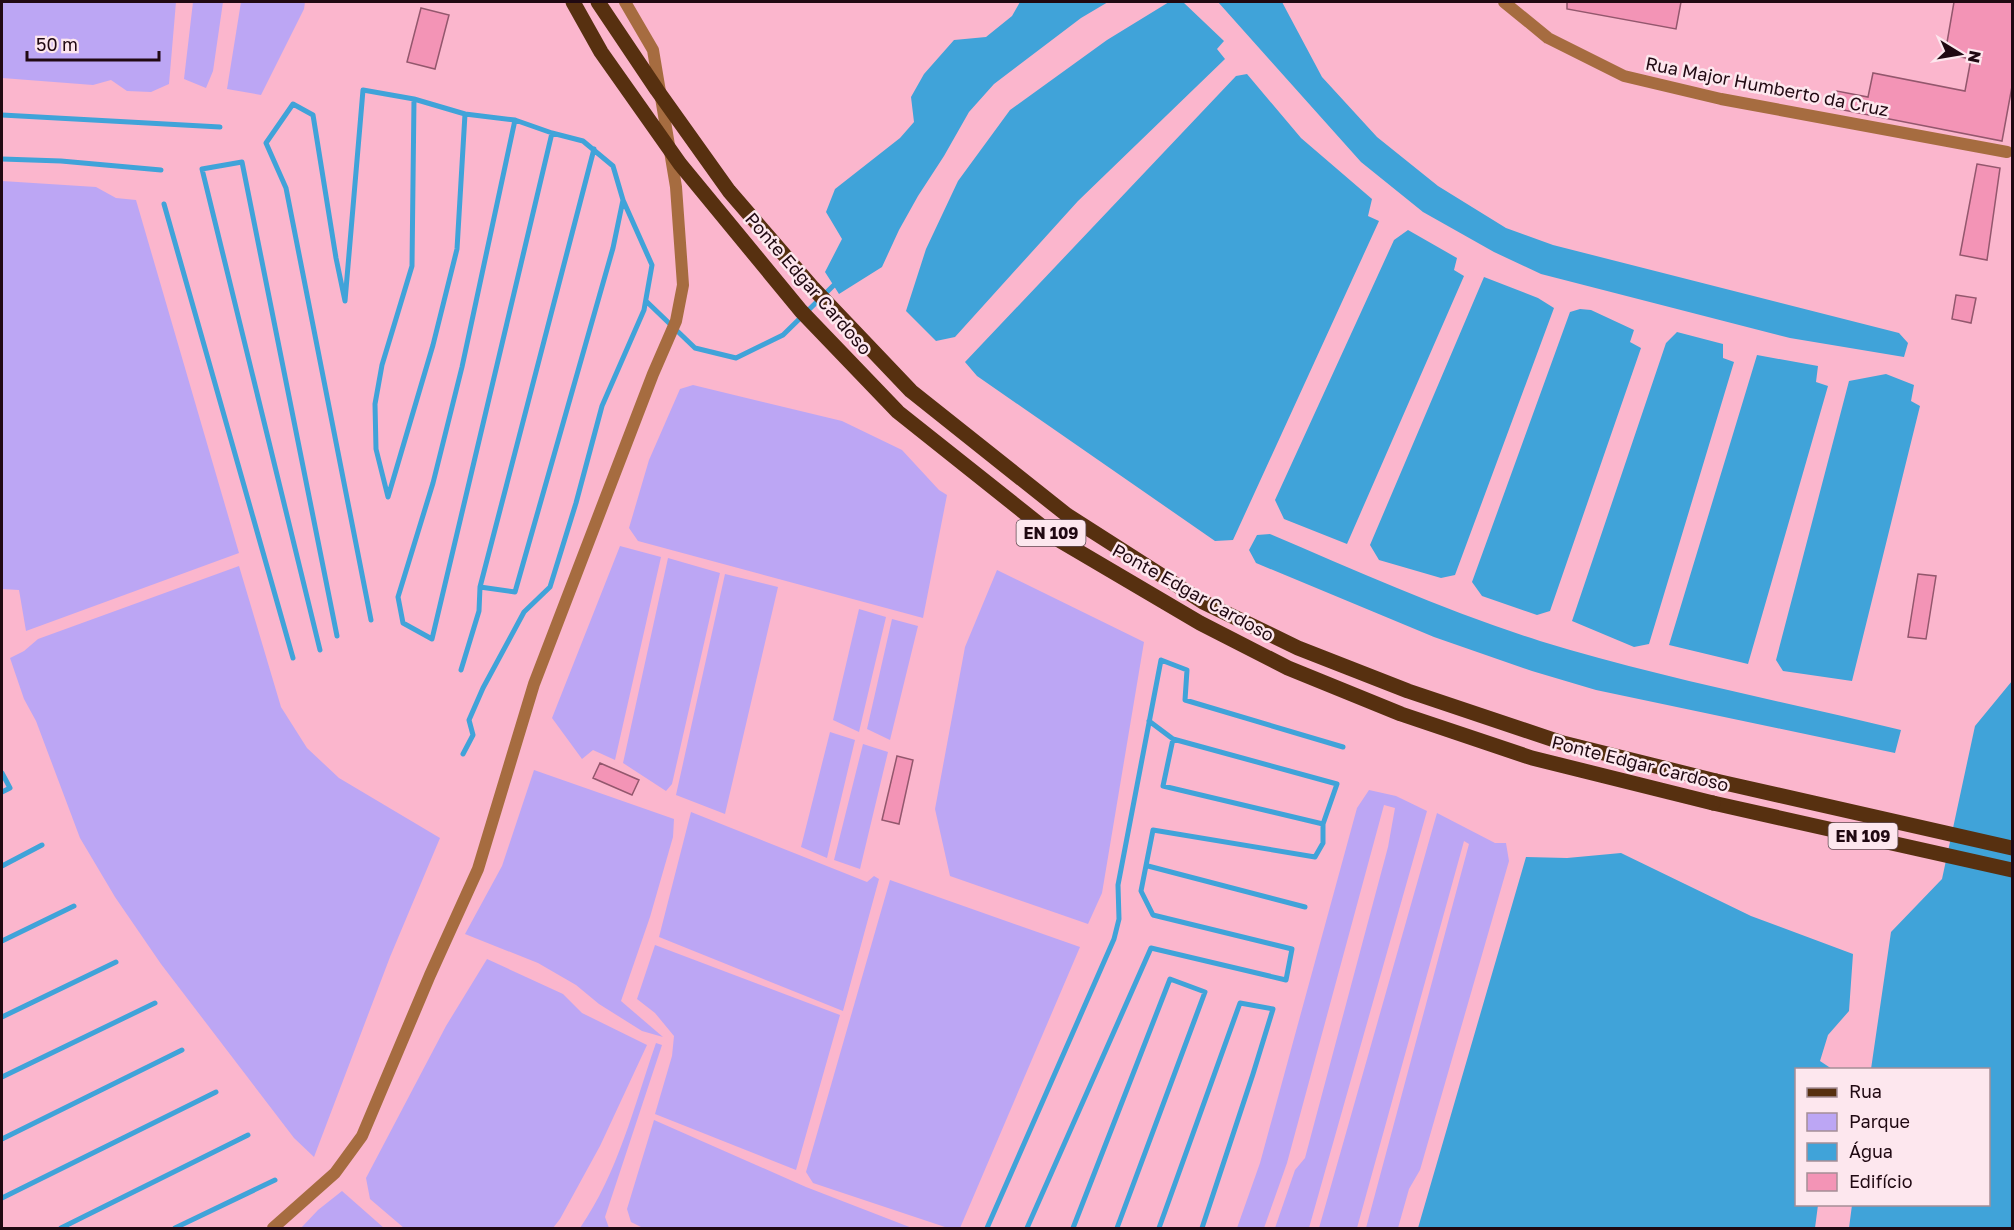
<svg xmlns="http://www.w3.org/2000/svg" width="2014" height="1230" viewBox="0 0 2014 1230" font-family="'Golos Text',sans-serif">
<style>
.green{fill:#bca6f4}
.water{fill:#40a3d9}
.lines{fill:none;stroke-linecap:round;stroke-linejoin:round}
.stream{stroke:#40a3d9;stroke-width:5}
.building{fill:#f394b6;stroke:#93576d;stroke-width:1.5}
.minor{stroke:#a66c40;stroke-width:12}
.primary{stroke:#573010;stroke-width:15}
.primary-bridge{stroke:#573010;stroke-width:15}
.labels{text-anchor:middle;stroke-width:5;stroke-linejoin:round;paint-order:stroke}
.shield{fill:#fde7ee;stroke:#624c54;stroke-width:1.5}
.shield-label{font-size:16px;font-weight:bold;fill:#200912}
.street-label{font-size:18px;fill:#200912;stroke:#fde7ee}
</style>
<rect width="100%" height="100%" fill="#fbb6cd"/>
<path class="green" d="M2,2H176L169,84L151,92L127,91L111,80L93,85L2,78Z
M193,2H223L213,71L206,88L184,79Z
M241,2H305L304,9L261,95L227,89Z
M2,181L96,187L116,198L136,200L239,553L26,631L19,590L2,589Z
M693,385L842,421L902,450L939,490L947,495L923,618L638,541L629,528L649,460L680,389Z
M620,546L661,557L615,760L593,750L582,759L552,718Z
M668,558L720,573L672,784L666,791L623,763Z
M239,566L281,707L307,748L339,778L440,838L390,957L314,1157L294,1138L161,964L115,897L80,838L36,721L24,699L10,658L24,651L38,639Z
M997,570L1144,642L1102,893L1088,924L950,876L935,809L965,647Z
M725,574L778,587L725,814L676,795Z
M859,609L886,617L859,732L833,720Z
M892,619L918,626L890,740L867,729Z
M830,732L855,740L827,858L801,847Z
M863,744L888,752L860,869L834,860Z
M534,770L674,819L673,837L650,917L621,1001L663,1037L642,1031L599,1004L576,985L538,963L465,934L502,866Z
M1369,790L1396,796L1427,811L1309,1228H1275L1295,1170L1305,1158L1388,847L1395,808L1384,805L1287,1163L1264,1228H1237L1260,1163L1357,808Z
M691,812L867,882L874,876L879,879L843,1011L659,937Z
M1437,813L1495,843H1506L1509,861L1420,1170L1409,1189L1398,1228H1366L1469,844L1464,841L1357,1228H1319Z
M890,880L1080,947L960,1228H948L813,1183L806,1172Z
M655,945L840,1015L796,1170L655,1114L672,1056L674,1036L655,1013L637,999Z
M487,959L563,994L582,1013L647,1045L600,1146L560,1219L553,1228H404L370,1199L366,1178L446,1026Z
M656,1043L662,1045L605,1217L609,1228H580C618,1173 634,1106 656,1043Z
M654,1120L806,1187L912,1228H643L631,1222L627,1209Z
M342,1191L384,1228H301L318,1210Z"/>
<path class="water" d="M1020,2H1108L1081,18L994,84L969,112L944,156L918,196L899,230L882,267L839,294L825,272L842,239L826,212L835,189L900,138L914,122L911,97L924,74L954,40L986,37L1012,16Z
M1169,2H1183L1224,41L1217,49L1225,59L1078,201L955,337L936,341L906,311L926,249L958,181L1010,110L1107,40Z
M1218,2H1282L1322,77L1377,137L1438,186L1506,228L1553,245L1899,333L1908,343L1904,357L1790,338L1541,274L1494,252L1423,212L1361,162Z
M1247,74L1301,138L1372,199L1368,216L1379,221L1233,540L1215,541L977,376L965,362L1236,76Z
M1408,230L1457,258L1454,270L1464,276L1347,544L1284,519L1275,500L1394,240Z
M1484,277L1538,298L1554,308L1455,575L1441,578L1379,560L1370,545Z
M1580,309L1591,310L1634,330L1630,342L1641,348L1550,611L1537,615L1482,596L1472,582L1570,312Z
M1677,332L1723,344V358L1734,362L1649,644L1634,647L1572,621L1666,343Z
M1757,355L1818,366L1816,382L1828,386L1748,664L1669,645Z
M1886,374L1914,385L1911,401L1920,406L1852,681L1783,671L1776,660L1849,381Z
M1270,534C1359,572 1448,612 1540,641C1657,677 1782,701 1901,730L1895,753L1596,690L1532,671L1434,637L1256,563L1249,550L1257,535Z
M2012,681V1228H1849L1852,1205L1988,1204V1070L1871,1069L1891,932L1942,879L1975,726Z
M1621,853L1751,916L1853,954L1849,1011L1828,1035L1820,1061L1832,1069L1796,1070V1204L1818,1205L1815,1228H1418L1526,857L1567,858Z"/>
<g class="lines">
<path class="stream" d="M414,99L412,266L382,365L375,404L376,449L388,497L433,345L457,249L465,114L515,120L552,133
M2,115L220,127
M515,120L462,367L433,483L398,597L403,623L432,639L552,133L583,141L613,166L623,200
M2,159L61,161L161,170
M164,204L293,658
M646,301L695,348L736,358L783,335L834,285
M371,620L286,188L266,143L293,104L313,115L336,258L345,301L363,90L414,99L465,114
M320,650L202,169L242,162L337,636
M461,670L479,611L480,587L594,149
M1149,721L1173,739L1337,784L1323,824
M463,754L473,735L469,720L483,688L524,612L550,587L576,503L602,406L644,310L652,265L623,200L613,248L515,592L480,587
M2,773L10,788L2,792
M2,866L42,845
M1148,866L1305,907
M2,941L74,906
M2,1017L116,962
M2,1077L155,1003
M2,1139L182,1050
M2,1198L216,1092
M61,1228L248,1135
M175,1228L275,1180
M987,1228L1114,939L1119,919L1118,885L1161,660L1187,670L1185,700L1343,747
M1027,1228L1151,948L1286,980L1292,949L1153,915L1141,891L1153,830L1315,857L1323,843V824L1163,786L1173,739
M1073,1228L1170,979L1205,992L1117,1228
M1159,1228L1240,1003L1273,1009L1253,1074L1202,1228"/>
</g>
<path class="building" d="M1567,2H1681L1676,29L1567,9Z
M1954,2H2013V81L2002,141L1833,108L1837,91L1868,97L1873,73L1965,91L1971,59L1945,54Z
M421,8L449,15L435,69L407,62Z
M1977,164L2000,168L1987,260L1960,255Z
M1956,295L1976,298L1971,323L1952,319Z
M1918,574L1936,576L1926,639L1908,637Z
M897,756L913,760L899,824L882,820Z
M600,763L639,780L632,795L593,778Z"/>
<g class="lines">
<path class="minor" d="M1504,2L1548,38L1624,76L1721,99L2007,152
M273,1228L335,1173L362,1136L430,975L478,869L534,684L653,374L676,321L683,285L676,187L653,50L625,2"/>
<path class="primary" d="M1716,781L2012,848
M1713,803L2012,870"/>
<path class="primary-bridge" d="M573,2L601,52L680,164L801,311L898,412L1059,540L1200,623L1288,668L1401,714L1532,758L1713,803
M598,2L657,90L729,191L812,287L911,391L1067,515L1203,602L1298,648L1408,691L1563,743L1716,781"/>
</g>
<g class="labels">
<g class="shield">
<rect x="1016.5" y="520" width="69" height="26" rx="4.5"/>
<rect x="1828.5" y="823" width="69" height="26" rx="4.5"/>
</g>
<g class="shield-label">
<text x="1051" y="539">EN 109</text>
<text x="1863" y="842">EN 109</text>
</g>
<g class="street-label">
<text transform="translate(1767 87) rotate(11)" y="6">Rua Major Humberto da Cruz</text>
<text transform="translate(808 284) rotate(49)" y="6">Ponte Edgar Cardoso</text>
<text transform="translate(1193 593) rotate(29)" y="6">Ponte Edgar Cardoso</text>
<text transform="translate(1640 764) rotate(14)" y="6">Ponte Edgar Cardoso</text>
</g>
</g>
<rect width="2014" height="1230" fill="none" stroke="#200912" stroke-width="6"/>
<rect x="1795" y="1068" width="195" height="138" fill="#fde7ee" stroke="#a58e96" stroke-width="1.5"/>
<rect x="1807" y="1088" width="30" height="9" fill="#573010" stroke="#a58e96" stroke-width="1.5"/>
<text x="1849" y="1098" font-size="18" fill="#200912">Rua</text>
<rect x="1807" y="1113" width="30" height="18" fill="#bca6f4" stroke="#a58e96" stroke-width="1.5"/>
<text x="1849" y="1128" font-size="18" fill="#200912">Parque</text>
<rect x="1807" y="1143" width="30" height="18" fill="#40a3d9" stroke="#a58e96" stroke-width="1.5"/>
<text x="1849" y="1158" font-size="18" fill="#200912">Água</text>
<rect x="1807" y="1173" width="30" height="18" fill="#f394b6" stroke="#a58e96" stroke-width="1.5"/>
<text x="1849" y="1188" font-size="18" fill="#200912">Edifício</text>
<g transform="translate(1960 54) rotate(101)" stroke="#fde7ee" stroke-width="4.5" paint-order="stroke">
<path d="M0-4.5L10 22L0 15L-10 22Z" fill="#200912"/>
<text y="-9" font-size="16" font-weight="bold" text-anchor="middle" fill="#200912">N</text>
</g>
<path d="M27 51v9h132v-9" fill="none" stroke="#200912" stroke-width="3"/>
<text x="36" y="51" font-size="18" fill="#200912" stroke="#fde7ee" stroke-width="4.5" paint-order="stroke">50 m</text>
</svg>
